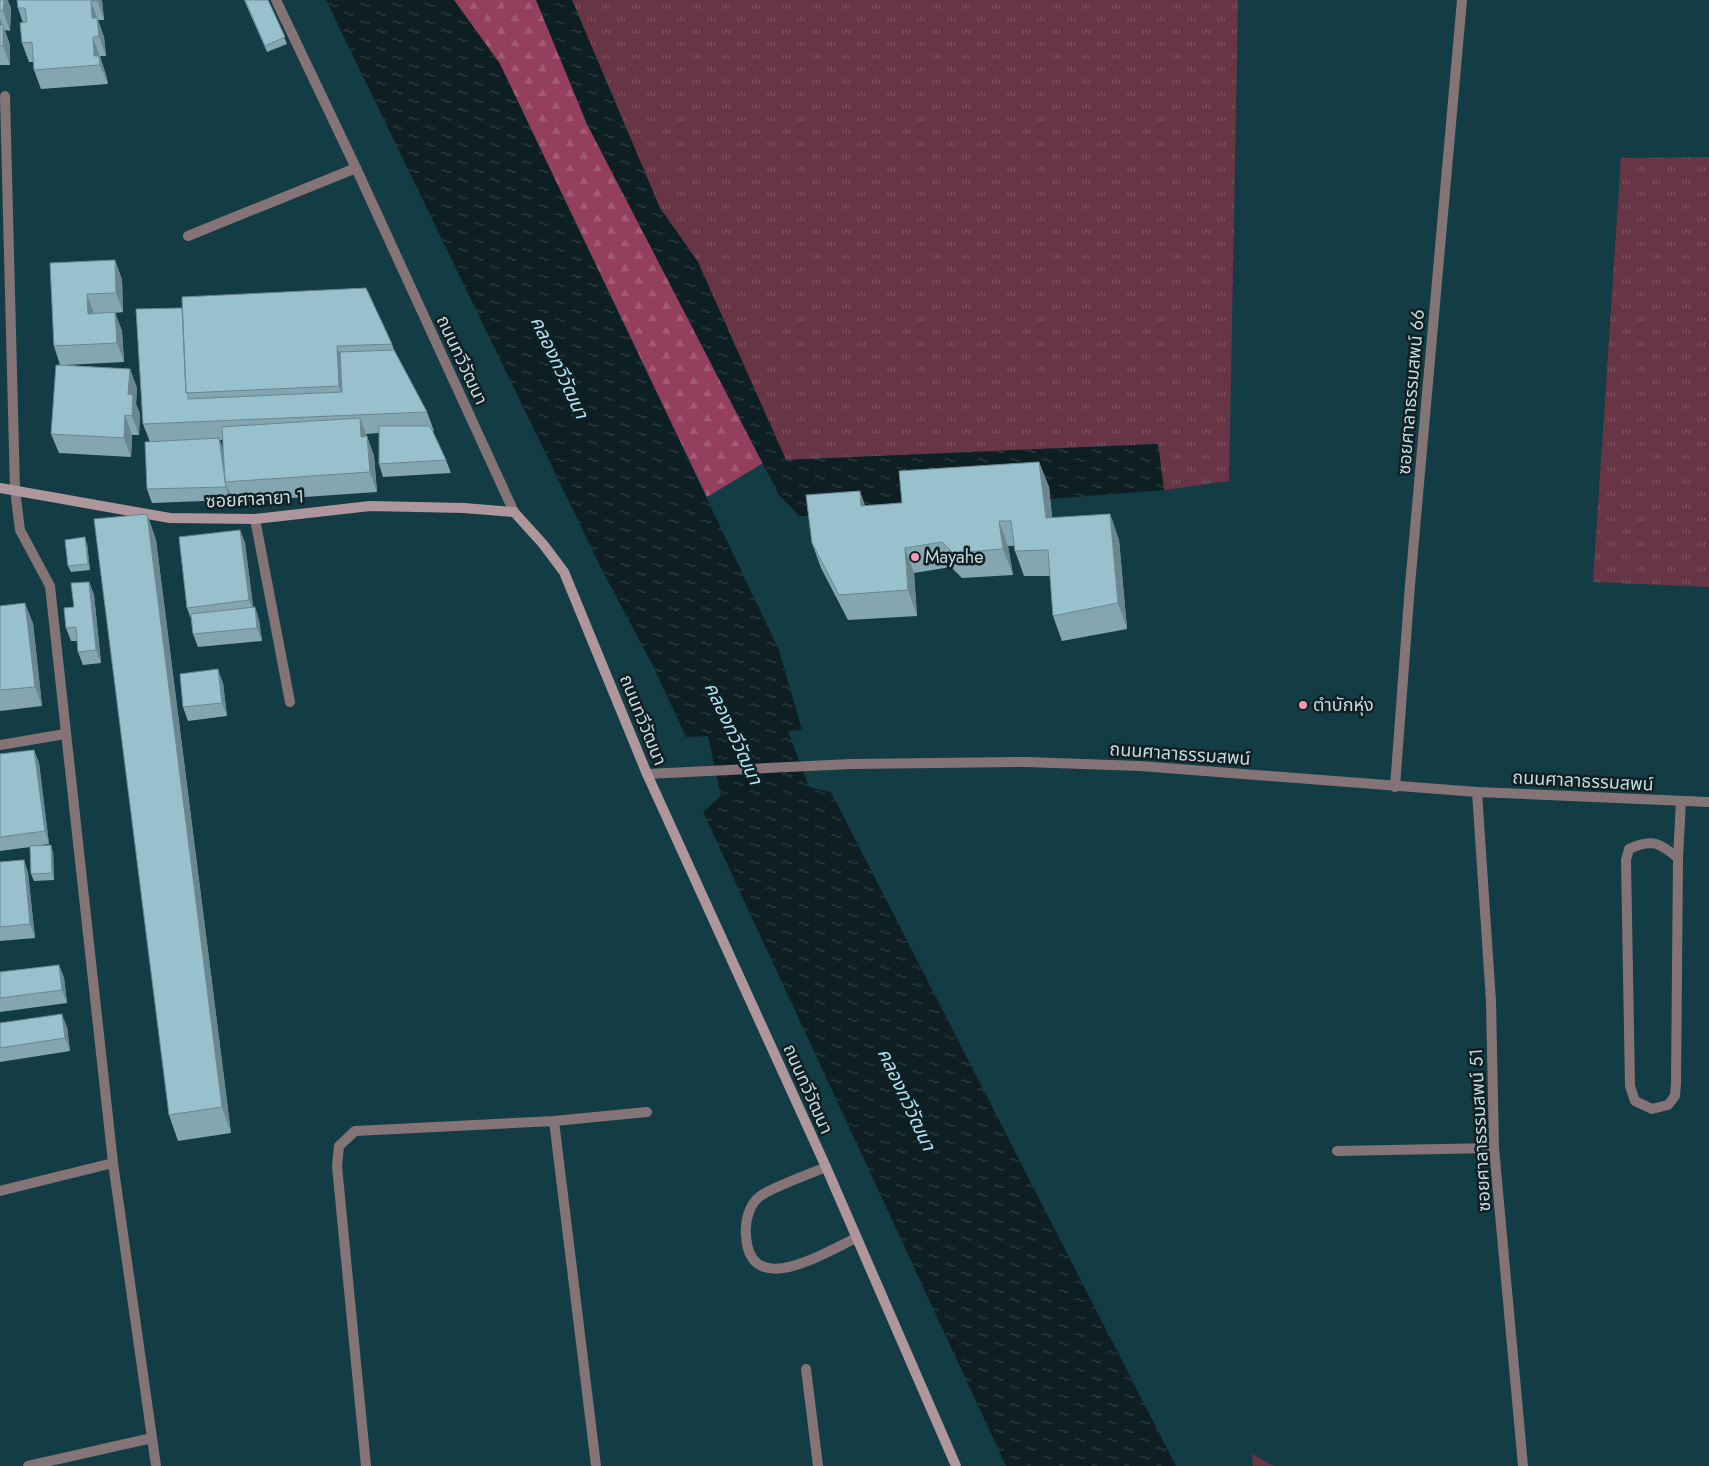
<svg xmlns="http://www.w3.org/2000/svg" width="1709" height="1466" viewBox="0 0 1709 1466" font-family="Jost,'Noto Sans Thai',sans-serif">
<style>
.grass{fill:url(#grass-tufts)}
.forest{fill:url(#forest-firs)}
.water{fill:url(#water-ripples)}
.lines{fill:none;stroke-linecap:round;stroke-linejoin:round}
.service{stroke:#847478;stroke-width:10}
.minor{stroke:#847478;stroke-width:10}
.tertiary{stroke:#847478;stroke-width:10}
.secondary{stroke:#af969d;stroke-width:10}
.wall{fill:#83a6b0;fill-rule:evenodd}
.shaded-wall{fill:#6a8790}
.building{fill:#98c1cd;stroke:#6a8790}
.poi-dot{fill:#f09ab4;stroke:#102024;stroke-width:2}
.labels{text-anchor:middle;stroke-width:5;stroke-linejoin:round;paint-order:stroke}
.street-label{font-size:18px;fill:#c7dbe1;stroke:#102024}
.poi-label{font-size:18px;fill:#c7dbe1;stroke:#102024;text-anchor:start}
.water-label{font-size:19px;font-style:italic;fill:#b1e8f7;stroke:#102024}
</style>
<defs>
<pattern id="grass-tufts" width="24" height="20" patternUnits="userSpaceOnUse" patternTransform="scale(1.25)"><rect width="24" height="20" fill="#683546"/><path d="M3 7l-1-3M5 7V3M7 7l1-3M15 17l-1-3M17 17v-4M19 17l1-3" fill="none" stroke="#7c5260"/></pattern>
<pattern id="forest-firs" width="22" height="20" patternUnits="userSpaceOnUse" patternTransform="scale(1.25)"><rect width="22" height="20" fill="#953f5e"/><path d="M5 1l3.5 6h-7zM16 11l3.5 6h-7z" fill="#a25a75"/></pattern>
<pattern id="water-ripples" width="26" height="14" patternUnits="userSpaceOnUse" patternTransform="scale(1.25)"><rect width="26" height="14" fill="#0e1f23"/><path d="M2 4q2-2 4 0t4 0M15 11q2-2 4 0t4 0" fill="none" stroke="#303f43"/></pattern>
</defs>
<rect width="100%" height="100%" fill="#143c45"/>
<path class="grass" d="M572,0H1238L1229,481L1164,490L1158,444L786,460L698,262L660,208Z
M1709,157V587L1593,582L1621,158Z
M1252,1454L1272,1465L1273,1466H1253Z"/>
<path class="forest" d="M454,0H536L587,124L763,463L707,497L500,64Z"/>
<path class="water" d="M326,0H454L500,64L779,650L802,730L788,731L809,787L831,792L1176,1466H1006L703,812L721,796L708,736L686,737L653,666L602,570Z
M536,0H572L660,208L698,262L786,460L1158,444L1164,490L1050,499L1048,487L910,513L799,516L779,495L587,124Z"/>
<g class="lines">
<path class="service" d="M5,96L15,490
M188,236L356,168
M255,519L290,702
M0,745L65,734
M1678,858C1660,843 1652,838 1629,849L1626,860L1630,1086L1635,1101L1652,1109L1668,1105L1675,1096L1676,1083L1678,858L1681,801"/>
<path class="minor" d="M276,0L356,168L514,512
M15,490L20,530L50,586L113,1163L156,1466
M1395,787L1410,585L1462,0
M1477,792L1491,1001L1494,1148L1523,1466
M554,1121L596,1466
M1337,1151L1494,1148
M826,1167C810,1174 770,1188 759,1197C748,1206 745,1223 746,1235C749,1301 826,1252 856,1238
M0,1191L113,1163
M806,1369L818,1466
M28,1466L152,1438
M366,1466L337,1166L339,1146L355,1131L554,1121L647,1112"/>
<path class="tertiary" d="M647,774L851,764L1026,762L1140,766L1477,792L1709,802"/>
<path class="secondary" d="M0,488L170,518L255,519L370,506L464,508L514,512L543,544L564,572L647,774L826,1167L956,1466"/>
</g>
<path class="wall" d="M0,0L11,8L10,31L5,30L10,45V65H0Z
M102,0L104,20H98L104,37L106,56H100L106,75L108,84L41,89L34,70V62H29L22,43L23,23L18,8Z
M244,0H268L287,44L267,52Z
M115,260L122,280L123,312L115,313L122,331L124,362L65,365L130,369L137,388L136,404L140,414L139,435H132L131,457L59,453L51,434L60,365L54,346L50,263Z
M136,309L392,344L394,350L427,412L434,431H433L446,460L451,473L383,477L379,464V433L366,434L374,456L377,492L232,502L230,493V500L152,503L147,489L150,442L143,424ZM220,440H223V450Z
M1039,462L1049,487L1052,518L1110,514L1119,540L1127,629L1062,641L1053,616L1050,576H1024L1015,551L1014,546H1008L1013,575L962,578L951,567L914,573L917,616L848,620L821,568L812,543L865,506L902,503Z
M147,514L156,540L231,1133L178,1141L169,1115Z
M240,530L245,543L253,607H255L259,620L262,641L198,647L193,634L191,619L187,608Z
M87,544L90,570L71,572L68,566Z
M89,582L94,595L101,663L83,665L78,652L77,641H71L66,628L74,607Z
M0,606L33,623L42,706L0,711Z
M223,683L227,716L188,721L183,707Z
M34,750L39,763L49,844L41,845L53,852L54,880L34,881L31,874L30,847L0,851V754Z
M24,860L28,873L35,938L0,941V862Z
M59,965L64,978L67,1003L0,1012V972Z
M0,1023L67,1027L70,1051L0,1062Z"/>
<path class="shaded-wall" d="M3,0H8L11,8L10,31L3,11Z
M97,0H102L104,20Z
M91,1L104,37L106,56L99,36L98,31L99,38L92,18Z
M0,18L10,45V65L3,46L0,33Z
M93,37L106,75L108,84L100,65L94,56Z
M115,260L122,280L123,312L116,293Z
M87,294L94,314H88Z
M115,312L122,331L124,362L117,343Z
M337,346L347,372L349,411L339,386Z
M130,369L137,388L136,404L140,414L139,435L132,416L128,394Z
M125,415L132,435L131,457L124,438Z
M360,418L367,437H361Z
M367,436L374,456L377,492L370,472Z
M219,438L224,451L225,482L230,493V500L226,487Z
M1039,462L1049,487L1055,544L1046,518Z
M860,491L869,516L861,506Z
M147,514L156,540L231,1133L222,1107Z
M1110,514L1119,540L1127,629L1118,603Z
M999,521L1008,546L1013,575L1003,549Z
M240,530L245,543L254,613L249,600Z
M85,537L87,544L90,570L88,564Z
M905,548L914,573L917,616L908,590Z
M89,582L94,595L101,663L96,650Z
M25,603L33,623L42,706L35,687Z
M255,607L259,620L262,641L257,628Z
M218,669L223,683L227,716L222,703Z
M34,750L39,763L49,844L45,831Z
M51,845L53,852L54,880L52,873Z
M24,860L28,873L35,938L30,924Z
M59,965L64,978L67,1003L62,990Z
M62,1014L67,1027L70,1051L65,1038Z"/>
<path class="building" d="M0,0H4L3,11H0Z
M17,0H97L91,1L92,18H97L99,36L93,37L94,56H99L100,65L34,70L32,42L22,43L20,23L27,22L25,8H18Z
M245,0H268L285,37L265,46Z
M0,25H3V46H0Z
M115,260L116,293L87,294L88,314L115,312L117,343L54,346L50,263Z
M366,288L392,344L337,346L339,386L186,393L182,297Z
M182,308L186,393H188V399L342,392L340,352L394,350L427,412L143,424L136,309Z
M56,365L130,369L128,394L133,395L132,416L125,415L124,438L51,434Z
M360,418L361,437L367,436L370,472L225,482L222,427Z
M379,426H430L446,460L379,464Z
M219,438L226,487L147,489L145,442Z
M1039,462L1046,518L1110,514L1118,603L1053,616L1048,550L1015,551L1011,521H999L1003,549L953,553L942,542L905,548L908,590L839,595L812,543L806,495L860,491L861,506L902,503L899,471Z
M147,514L222,1107L169,1115L94,519Z
M240,530L249,600L187,608L179,537Z
M85,537L88,564L68,566L65,540Z
M89,582L96,650L78,652L76,627L66,628L64,608L74,607L71,583Z
M25,603L35,687L0,690V606Z
M255,607L257,628L193,634L191,614Z
M218,669L222,703L183,707L180,674Z
M34,750L45,831L0,837V754Z
M51,845L52,873L31,874L30,846Z
M24,860L30,924L0,927V862Z
M59,965L62,990L0,998V972Z
M62,1014L65,1038L0,1048V1023Z"/>
<g class="poi-dot">
<circle cx="915" cy="557" r="5"/>
<circle cx="1303" cy="705" r="5"/>
</g>
<g class="labels">
<g class="street-label">
<text transform="translate(462 360) rotate(65)" y="6">ถนนทวีวัฒนา</text>
<text transform="translate(1411 392) rotate(-85)" y="6">ซอยศาลาธรรมสพน์ 66</text>
<text transform="translate(255 499) rotate(-3)" y="6">ซอยศาลายา 1</text>
<text transform="translate(643 720) rotate(68)" y="6">ถนนทวีวัฒนา</text>
<text transform="translate(1180 754) rotate(4)" y="6">ถนนศาลาธรรมสพน์</text>
<text transform="translate(1583 781) rotate(3)" y="6">ถนนศาลาธรรมสพน์</text>
<text transform="translate(808 1089) rotate(66)" y="6">ถนนทวีวัฒนา</text>
<text transform="translate(1480 1130) rotate(-93)" y="6">ซอยศาลาธรรมสพน์ 51</text>
</g>
<g class="poi-label">
<text x="925" y="563">Mayahe</text>
<text x="1313" y="711">ตำบักหุ่ง</text>
</g>
<g class="water-label">
<text transform="translate(560 367) rotate(65)" y="7">คลองทวีวัฒนา</text>
<text transform="translate(734 733) rotate(65)" y="7">คลองทวีวัฒนา</text>
<text transform="translate(907 1099) rotate(65)" y="7">คลองทวีวัฒนา</text>
</g>
</g>
</svg>
